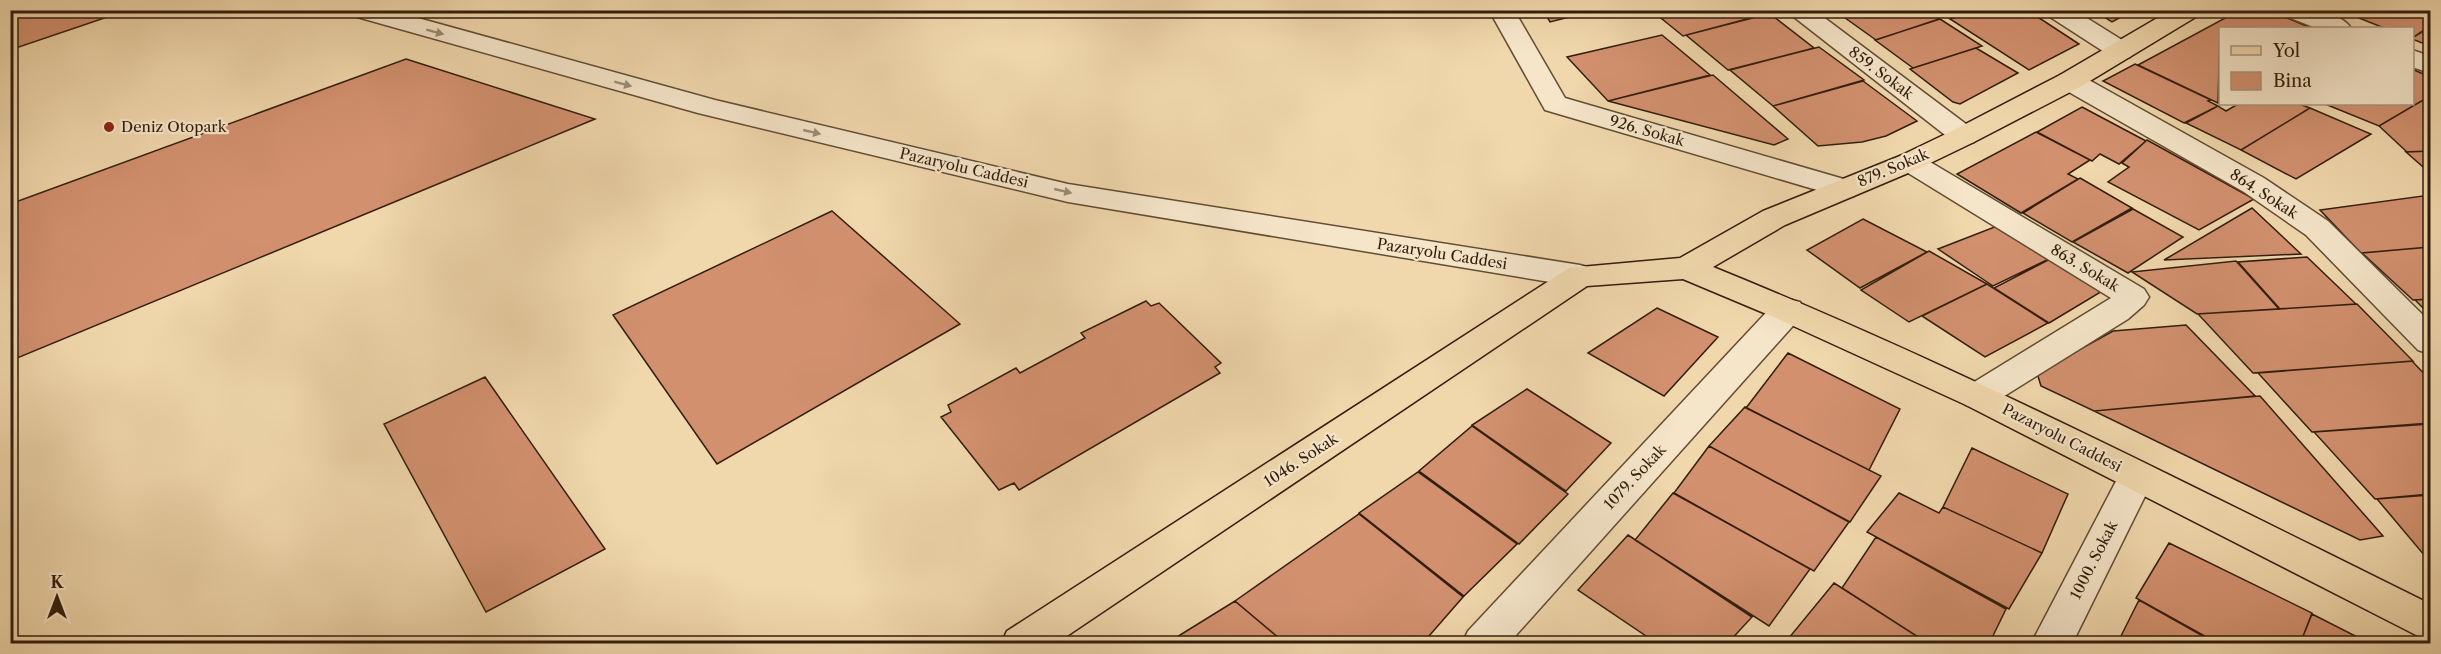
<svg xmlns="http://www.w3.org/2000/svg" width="2441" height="654" viewBox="0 0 2441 654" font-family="'Libre Caslon Text',serif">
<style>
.building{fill:#d2906f;stroke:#331d0c;stroke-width:1.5}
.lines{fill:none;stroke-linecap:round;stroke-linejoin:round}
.minor-casing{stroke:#624c34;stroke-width:3}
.major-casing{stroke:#331d0c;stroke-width:3}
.minor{fill:#f5e5c9;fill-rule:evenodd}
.major{fill:#f0d7ac;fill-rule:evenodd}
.oneway{fill:#9e8b74}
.poi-dot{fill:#8f2418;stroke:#f5e5c9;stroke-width:2}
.labels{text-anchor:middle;stroke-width:4.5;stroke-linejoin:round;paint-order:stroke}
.street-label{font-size:15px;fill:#331d0c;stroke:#f5e5c9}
.poi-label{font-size:15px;fill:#331d0c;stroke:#f5e5c9;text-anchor:start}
</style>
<rect width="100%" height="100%" fill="#f0d7ac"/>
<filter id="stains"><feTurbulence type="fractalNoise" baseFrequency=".00333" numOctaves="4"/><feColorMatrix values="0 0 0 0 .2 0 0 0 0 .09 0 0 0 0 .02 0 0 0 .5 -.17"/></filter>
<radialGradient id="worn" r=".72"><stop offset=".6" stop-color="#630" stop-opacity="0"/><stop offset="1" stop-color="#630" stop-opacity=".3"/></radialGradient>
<path class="building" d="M10,10H128L10,50Z
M1543,10H1597L1550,22Z
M1651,10H1775L1776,12L1683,36Z
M1855,10H1926L1939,19L1876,40L1841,15Z
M1944,10H1978L1954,17Z
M1980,10H2027L2079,44L2029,70L1950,19Z
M2093,10H2134L2112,22Z
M2240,10H2268L2311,28H2220L2218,103L2138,65Z
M2339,10H2430V26L2412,38V28H2384Z
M1769,13L1814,48L1728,70L1686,35Z
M1940,19L1982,46L1913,68L1875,40Z
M2430,27V46L2412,39V38Z
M1662,35L1710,75L1608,101L1567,57Z
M1819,47L1864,80L1773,106L1730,70Z
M1976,48L2018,73L1960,104L1953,102L1910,69Z
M406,59L595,119L10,361V204Z
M2135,64L2211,100L2208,101L2218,106L2184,123L2103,81Z
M2412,69L2430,77V96L2379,126L2325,104H2412Z
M1713,75L1788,139L1774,145L1608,101Z
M1863,81L1917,121L1886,136L1862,142L1818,146L1773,106Z
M2430,96V151L2407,152L2379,126Z
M2238,104H2299L2310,108L2241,150L2186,123L2218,106L2226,111Z
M2082,107L2146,141L2119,164L2100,154L2092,161L2037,132Z
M2310,108L2371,134L2296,179L2241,150Z
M2036,132L2090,160L2068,174L2078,179L2021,213L1957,174Z
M2147,140L2254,199L2199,230L2108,182L2129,167L2122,163Z
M2430,151V173L2406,152Z
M2080,178L2132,208L2072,242L2023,213Z
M2430,195V247L2361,253L2320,210Z
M2252,208L2301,254L2164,260Z
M2133,209L2183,237L2128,273L2073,242Z
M832,211L960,324L717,464L613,315Z
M1863,219L1927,252L1860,288L1807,250Z
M1997,226L2051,258L1993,286L1938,249Z
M2430,247V299L2413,300L2362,253Z
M1929,251L1987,284L1909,322L1861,290Z
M2307,257L2356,304L2280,309L2238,262Z
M2052,258L2104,290L2049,323L1994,288Z
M2236,261L2279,309L2197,314L2132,272Z
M1987,284L2048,323L1985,357L1922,316Z
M2430,299V315L2415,300Z
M1146,301L1151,306L1159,303L1221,363L1215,367L1220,373L1019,490L1014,483L999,490L941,417L951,412L948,405L1016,368L1020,373L1085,338L1081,333Z
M2357,304L2413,361L2253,373L2198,314Z
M1657,308L1718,337L1664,396L1588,353Z
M2186,325L2255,396L2094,411L2041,386L2037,373L2113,331Z
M1788,353L1900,409L1869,470L1746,408Z
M2412,361L2430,380V423L2312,432L2258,373Z
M485,377L605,549L486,612L384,424Z
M1527,389L1611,443L1566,491L1472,425Z
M2260,396L2383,536L2360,540L2094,411Z
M1745,407L1881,476L1850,522L1709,446Z
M2430,424V494L2375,499L2314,432Z
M1472,426L1568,494L1519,544L1419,471Z
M1709,446L1849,522L1814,571L1674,493Z
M1972,448L2068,494L2042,553L1943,507Z
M1418,472L1517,544L1464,596L1359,513Z
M1673,493L1810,569L1769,626L1635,540Z
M1899,493L1939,513L1943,507L2042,553L2009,609L1867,532Z
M2430,495V562L2377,499Z
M1359,514L1463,597L1422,644H1286L1235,601Z
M1628,535L1752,617L1727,644H1658L1578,590Z
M1876,537L2006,609L1989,644H1929L1842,588Z
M2169,543L2312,613L2300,644H2219L2136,598Z
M1834,583L1929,644H1795L1788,639Z
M2139,600L2217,644H2117Z
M1235,601L1286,644H1176L1172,640Z
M2312,614L2371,644H2300Z"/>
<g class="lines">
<defs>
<path id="minor" d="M347,10H389L715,100L1068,184L1580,265L1591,268L1596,276L1591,284L1580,287L1068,202L698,113L350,15Z
M1489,10H1514L1565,98L1854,182L1859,189L1854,196L1844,198L1545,110Z
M1785,10H1814L1974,130L1978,136L1974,142L1964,145L1954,142Z
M2044,10H2074L2130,45L2134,51L2130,57L2121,59L2112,57L2047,15Z
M2280,10C2301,10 2337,8 2351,28H2316L2283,15Z
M2412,50L2430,56V73L2412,67Z
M2070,73L2080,75L2264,178L2328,221L2430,322V354L2418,350L2306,235L2244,192L2060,87L2057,81L2060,75Z
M1910,153L1920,156L2144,289L2149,297L2144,305L2128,319L1990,405L1978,409L1966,405L1961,396L1966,387L2111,298L1900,168L1896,162L1900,156Z
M1788,299L1800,302L1804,310L1800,318L1508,644H1462L1468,631L1776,302Z
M2137,462L2150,466L2155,476L2072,644H2031L2124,466Z"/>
<path id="major" d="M2171,10H2202L2199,15L2080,87L1974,142L1920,168L1785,225L1713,267C1958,366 2193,487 2430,604V640L2416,635L1966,405L1776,318L1683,279L1587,286L1055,644H1001L1007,631L1569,268L1680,258L1763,211L1900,156L1954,130L2060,75Z"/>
</defs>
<use href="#minor" class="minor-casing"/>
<use href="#major" class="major-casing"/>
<use href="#minor" class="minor"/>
<use href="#major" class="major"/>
</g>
<defs><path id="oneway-solid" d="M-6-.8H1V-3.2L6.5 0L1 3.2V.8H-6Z" transform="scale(1.5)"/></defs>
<g class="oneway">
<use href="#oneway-solid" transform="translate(435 32) rotate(15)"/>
<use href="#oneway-solid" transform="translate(623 84) rotate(15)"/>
<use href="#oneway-solid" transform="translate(812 132) rotate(13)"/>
<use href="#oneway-solid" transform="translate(1063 191) rotate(13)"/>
</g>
<circle class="poi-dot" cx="109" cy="127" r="6"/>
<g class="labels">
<g class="street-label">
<text transform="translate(1881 73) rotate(37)" y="5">859. Sokak</text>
<text transform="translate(1647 131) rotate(16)" y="5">926. Sokak</text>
<text transform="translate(964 168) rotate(13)" y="5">Pazaryolu Caddesi</text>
<text transform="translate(1893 168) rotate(-23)" y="5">879. Sokak</text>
<text transform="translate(2264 194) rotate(33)" y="5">864. Sokak</text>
<text transform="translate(1442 254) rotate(9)" y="5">Pazaryolu Caddesi</text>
<text transform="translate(2085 268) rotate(31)" y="5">863. Sokak</text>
<text transform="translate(2062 438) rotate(27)" y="5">Pazaryolu Caddesi</text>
<text transform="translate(1301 460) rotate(-33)" y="5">1046. Sokak</text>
<text transform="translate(1635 477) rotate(-47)" y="5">1079. Sokak</text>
<text transform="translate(2094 560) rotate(-63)" y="5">1000. Sokak</text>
</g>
<g class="poi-label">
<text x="121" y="132">Deniz Otopark</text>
</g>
</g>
<rect width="2441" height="654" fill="none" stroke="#f0d7ac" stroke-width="36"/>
<rect x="12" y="12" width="2417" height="630" fill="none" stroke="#331d0c" stroke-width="3"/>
<rect x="18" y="18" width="2405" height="618" fill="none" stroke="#331d0c" stroke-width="1.5"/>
<rect x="2219" y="27" width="195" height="78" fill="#f5e5c9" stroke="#a7957d" stroke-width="1.5"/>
<rect x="2231" y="46" width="30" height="9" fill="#f0d7ac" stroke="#a7957d" stroke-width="1.5"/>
<text x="2273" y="57" font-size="18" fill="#331d0c">Yol</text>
<rect x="2231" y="72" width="30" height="18" fill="#d2906f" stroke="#a7957d" stroke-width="1.5"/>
<text x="2273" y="87" font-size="18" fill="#331d0c">Bina</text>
<g transform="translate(57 597)" stroke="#f5e5c9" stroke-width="4.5" paint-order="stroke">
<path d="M0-4.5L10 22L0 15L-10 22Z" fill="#331d0c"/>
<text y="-9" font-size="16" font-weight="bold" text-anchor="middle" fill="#331d0c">K</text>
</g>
<rect width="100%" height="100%" filter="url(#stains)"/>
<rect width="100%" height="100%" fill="url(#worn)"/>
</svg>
